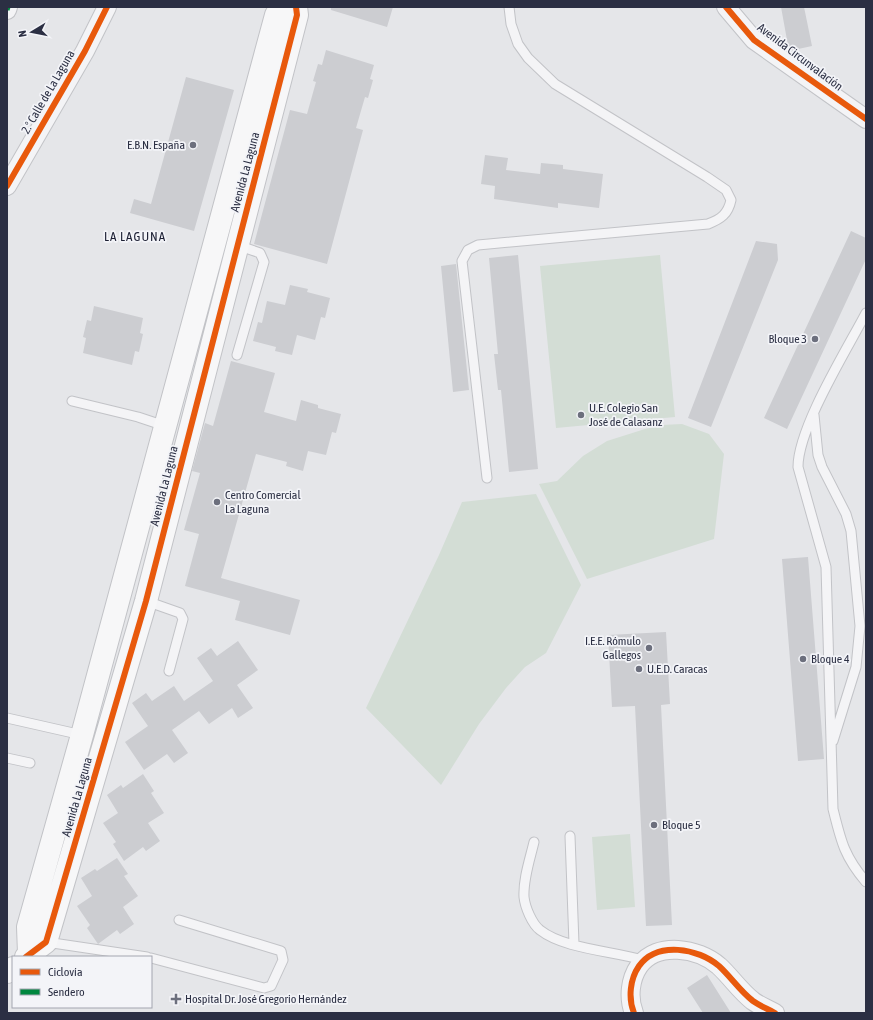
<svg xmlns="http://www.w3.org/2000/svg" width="873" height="1020" viewBox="0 0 873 1020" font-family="'Asap Condensed',sans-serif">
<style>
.garden{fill:#d3ddd5}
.building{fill:#cccdd1}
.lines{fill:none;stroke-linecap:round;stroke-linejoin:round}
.lane-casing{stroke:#c2c3c7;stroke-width:11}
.street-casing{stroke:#c2c3c7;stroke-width:20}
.secondary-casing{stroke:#c2c3c7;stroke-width:24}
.lane{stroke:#f4f4f6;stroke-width:9}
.street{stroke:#f4f4f6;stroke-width:18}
.secondary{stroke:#f7f7f8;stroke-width:22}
.quiet{stroke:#00873e;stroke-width:5;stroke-dasharray:10 5;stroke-linecap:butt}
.cycleway-casing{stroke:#f3f4f8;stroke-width:8}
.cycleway{stroke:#e8590c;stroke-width:6}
.poi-dot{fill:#6c6f7d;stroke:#f3f4f8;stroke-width:1.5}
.labels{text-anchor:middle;stroke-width:3.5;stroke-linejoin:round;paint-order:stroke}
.street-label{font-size:12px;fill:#2b2f43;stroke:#f3f4f8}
.poi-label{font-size:12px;fill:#2b2f43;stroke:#f3f4f8;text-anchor:start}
.neighbourhood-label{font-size:13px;letter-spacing:1px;fill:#1d2034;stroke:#f3f4f8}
</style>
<rect width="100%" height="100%" fill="#e5e6e9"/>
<path class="garden" d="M660,255L675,417L556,428L540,266Z
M682,424L709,434L724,454L714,539L587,579L539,484L557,481L583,456L607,441L645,429L662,425Z
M536,494L581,585L546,653L525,667L506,688L479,724L441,785L366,708L439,555L462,502Z
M630,834L635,907L597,910L592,837Z"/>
<path class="building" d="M331,7H393L387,27L331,10Z
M781,7H804L812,46L789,51Z
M326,50L374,65L370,79L373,80L368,98L365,97L356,128L363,130L327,264L254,244L290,110L307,114L316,82L313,81L318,64L322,65Z
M186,77L234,90L194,231L130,213L134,199L151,204Z
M485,155L508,158L506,170L540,174L541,163L563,165V169L603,174L599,208L558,203V208L494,199L495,186L481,184Z
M851,231L866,238V259L787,429L764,418Z
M756,241L777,244L778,260L711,427L688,418Z
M518,255L538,469L509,472L501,390H498L494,354H498L489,258Z
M456,264L469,390L453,392L441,266Z
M290,285L308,289L307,292L330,298L325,318L321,317L315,340L297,335L292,355L275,351L276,347L253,341L258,322L262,323L267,301L285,305Z
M94,306L143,318L140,333L143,334L139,352L135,351L132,365L83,353L86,338L83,337L87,320L91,321Z
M231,361L275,373L264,412L296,421L301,400L318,405V408L341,414L336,433L332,432L326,455L308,451L303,471L286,466L287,462L256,454L221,578L300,600L290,635L235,620L240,601L185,586L199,534L184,530L200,473L192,471L205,423L213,426Z
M808,557L824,759L798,761L782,559Z
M666,632L670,704L661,705L672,925L646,926L635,706L612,707L608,635Z
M238,641L258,670L237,685L253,708L238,718L232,708L209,724L199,711L172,730L188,753L174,763L167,754L144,770L125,742L148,726L132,703L146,693L152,701L174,686L184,701L213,681L197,658L211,648L217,656Z
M143,774L154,791L151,793L164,813L148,823L160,841L146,851L143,847L124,861L113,844L116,842L103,823L118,813L107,795L121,785L123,788Z
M117,858L128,874L124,876L138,896L123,907L134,924L120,934L117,930L98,944L87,928L90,925L77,906L92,896L81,878L95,869L97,871Z
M707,975L731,1013H703L687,988Z"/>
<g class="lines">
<defs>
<path id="lane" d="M866,313C846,351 798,428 798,467L826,567L833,809C841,841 844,856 866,882
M237,355L264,262L260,253L237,245
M72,401L138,417L165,426
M814,415L818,455L822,467L846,514L851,531L860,626L856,667L833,741
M487,478L462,261L468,250L478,245L708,224C721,219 728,214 731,200L726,190L707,177L555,84L528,58L518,44L511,24L509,7
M146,601L180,613L183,619L169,671
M7,718L82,735
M7,758L30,763
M570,836L574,944
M534,842C530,859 523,879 524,897C525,907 532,924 540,930C564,949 613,951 643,960
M46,942L147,957
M151,958L264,988L271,986L283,960L281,951L179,920"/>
<path id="street" d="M726,7L754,40L866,119
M7,10L8,7
M7,186L85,51L107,7
M634,1013C628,998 630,979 639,966C657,941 698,948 719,966C731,977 740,991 753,1001C760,1006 768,1009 775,1013"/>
<path id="secondary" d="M29,953L28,927L82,735L276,15L281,7
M26,957L46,942L146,601L297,15L296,7
M7,972L13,968"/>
</defs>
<use href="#lane" class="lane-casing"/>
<use href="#street" class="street-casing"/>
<use href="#secondary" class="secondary-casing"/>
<use href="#lane" class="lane"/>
<use href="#street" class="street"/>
<use href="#secondary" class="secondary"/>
<path class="quiet" d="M7,10L8,7"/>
<defs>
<path id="cycleway" d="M726,7L754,40L866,119
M7,186L85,51L107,7
M26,957L46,942L146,601L297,15L296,7
M634,1013C628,998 630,979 639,966C657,941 698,948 719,966C731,977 740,991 753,1001C760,1006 768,1009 775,1013"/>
</defs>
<use href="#cycleway" class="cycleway-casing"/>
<use href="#cycleway" class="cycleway"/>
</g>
<g class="poi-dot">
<circle cx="193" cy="145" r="4"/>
<circle cx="815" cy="339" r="4"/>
<circle cx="581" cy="415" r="4"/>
<circle cx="217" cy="502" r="4"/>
<circle cx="649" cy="648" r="4"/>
<circle cx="803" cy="659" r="4"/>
<circle cx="639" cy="669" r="4"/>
<circle cx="654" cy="825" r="4"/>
<path d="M174 993h4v4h4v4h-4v4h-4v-4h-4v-4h4z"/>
</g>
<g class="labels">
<g class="street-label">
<text transform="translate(800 57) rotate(37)" y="4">Avenida Circunvalación</text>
<text transform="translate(48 92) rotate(-60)" y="4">2.° Calle de La Laguna</text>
<text transform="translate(245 172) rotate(-75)" y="4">Avenida La Laguna</text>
<text transform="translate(164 486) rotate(-76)" y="4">Avenida La Laguna</text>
<text transform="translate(77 797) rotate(-74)" y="4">Avenida La Laguna</text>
</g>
<g class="poi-label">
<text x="185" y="149" text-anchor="end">E.B.N. España</text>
<text x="807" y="343" text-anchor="end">Bloque 3</text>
<text x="589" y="412">U.E. Colegio San<tspan x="589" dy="14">José de Calasanz</tspan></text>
<text x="225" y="499">Centro Comercial<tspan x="225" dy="14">La Laguna</tspan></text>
<text x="641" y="645" text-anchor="end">I.E.E. Rómulo<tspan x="641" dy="14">Gallegos</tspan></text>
<text x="811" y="663">Bloque 4</text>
<text x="647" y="673">U.E.D. Caracas</text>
<text x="662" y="829">Bloque 5</text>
<text x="185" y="1003">Hospital Dr. José Gregorio Hernández</text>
</g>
<g class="neighbourhood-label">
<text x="135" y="241">LA LAGUNA</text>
</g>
</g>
<rect width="873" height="1020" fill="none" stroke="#2b2f43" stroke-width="16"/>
<rect x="12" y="956" width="140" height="52" fill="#f3f4f8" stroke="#a3a5b0"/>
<rect x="20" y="969" width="20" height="6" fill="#e8590c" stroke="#a3a5b0"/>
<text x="48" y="976" font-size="12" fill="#2b2f43">Ciclovía</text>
<rect x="20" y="989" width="20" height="6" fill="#00873e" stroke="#a3a5b0"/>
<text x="48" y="996" font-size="12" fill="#2b2f43">Sendero</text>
<g transform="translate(32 32) rotate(260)" stroke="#f3f4f8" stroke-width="3" paint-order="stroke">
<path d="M0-3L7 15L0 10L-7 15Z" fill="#2b2f43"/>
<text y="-6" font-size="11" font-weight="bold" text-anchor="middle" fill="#2b2f43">N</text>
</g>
</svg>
